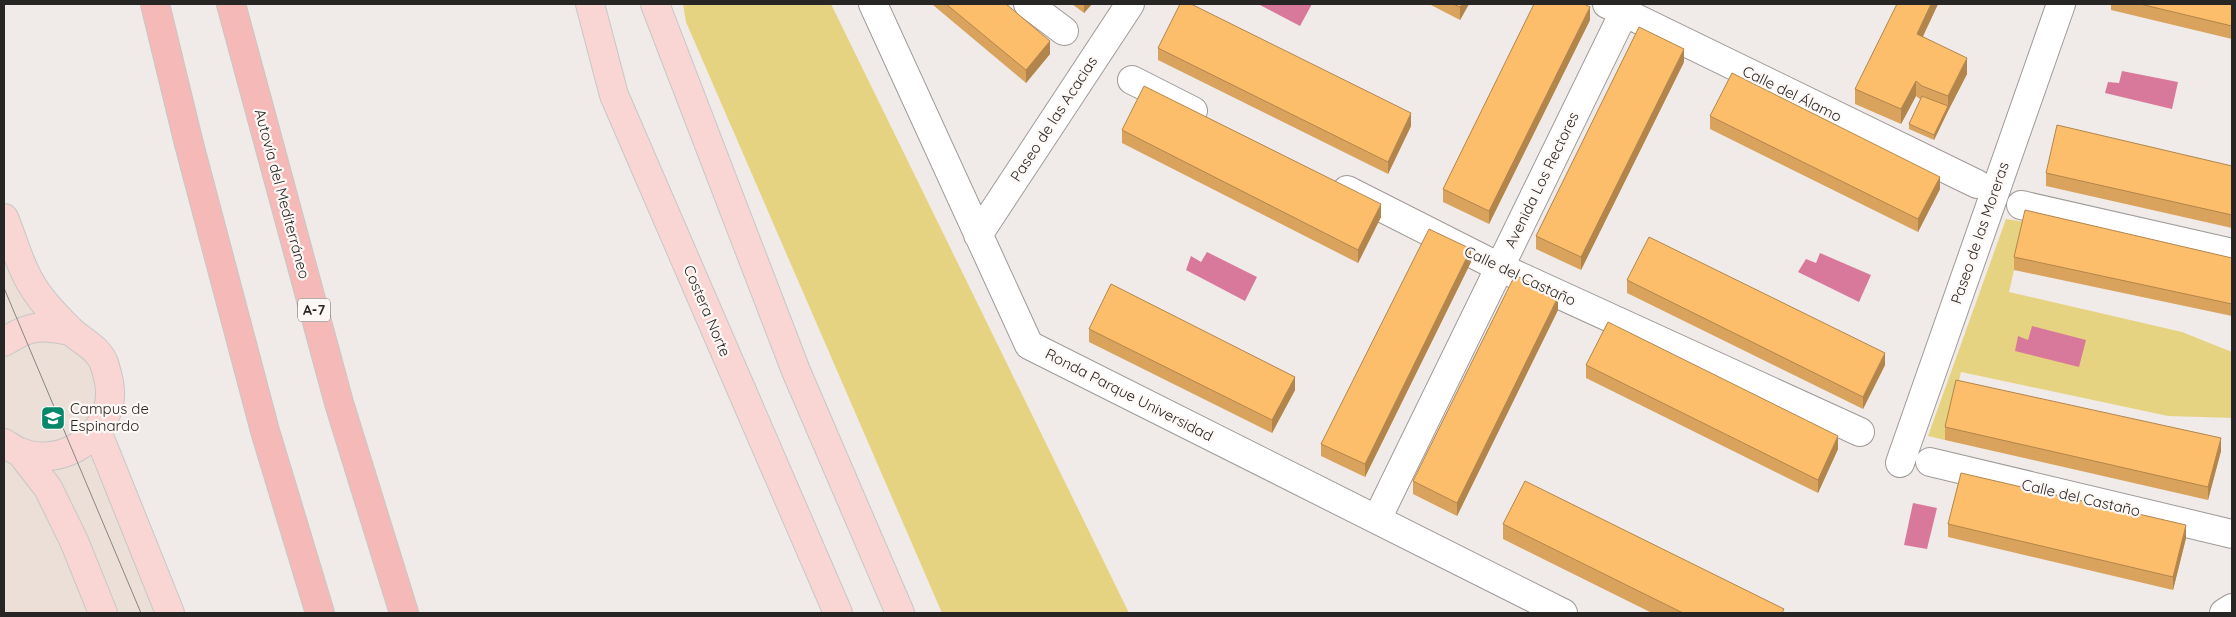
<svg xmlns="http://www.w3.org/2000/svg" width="2236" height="617" viewBox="0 0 2236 617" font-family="Quicksand,sans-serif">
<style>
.built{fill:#ecdfd8}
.green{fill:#e6d382}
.water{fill:#d8799b}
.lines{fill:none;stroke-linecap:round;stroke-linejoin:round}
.minor-casing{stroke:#9f9a98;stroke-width:30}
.major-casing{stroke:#c7c7c6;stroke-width:30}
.highway-casing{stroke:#c7c7c6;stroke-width:30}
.minor{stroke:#fff;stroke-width:28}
.major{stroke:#f9d6d4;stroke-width:28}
.highway{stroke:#f5bab7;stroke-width:28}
.tram{stroke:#888583;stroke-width:1}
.wall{fill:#daa35d}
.shaded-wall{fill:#b1854c}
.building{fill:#fdbe6c;stroke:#b1854c}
.labels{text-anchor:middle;stroke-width:4.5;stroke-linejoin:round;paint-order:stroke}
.shield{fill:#fdf8f5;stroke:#686563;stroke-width:1}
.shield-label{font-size:14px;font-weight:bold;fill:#282625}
.street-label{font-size:15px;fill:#282625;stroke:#fdf8f5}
.poi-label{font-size:15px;fill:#282625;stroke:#fdf8f5;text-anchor:start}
</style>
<rect width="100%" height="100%" fill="#f0ebe8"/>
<path class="built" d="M4,218L32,285L103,360L97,431L170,613H4Z"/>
<path class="green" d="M683,4H831L1129,613H942L686,22Z
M2006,219L2025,222L2009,292L2182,332L2232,352V418L2168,416L1961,372L1945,440L1928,436Z"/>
<path class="water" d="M1258,4H1312L1300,26Z
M2122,71L2178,82L2172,109L2105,93L2108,82L2119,83Z
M1207,252L1257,277L1245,301L1186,270L1191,256L1201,262Z
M1820,253L1871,275L1859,302L1798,272L1806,259L1816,263Z
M2032,326L2086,340L2079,367L2015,351L2018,336L2028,340Z
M1913,503L1937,508L1927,549L1904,545Z"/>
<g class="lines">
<defs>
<path id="minor" d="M873,4L1029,345L1563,613
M1028,4L1064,31
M1607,4L1977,184
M1132,80L1193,111
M1347,190L1499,267L1860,432
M2021,205L2232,253
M978,235L1130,4
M1930,462L2232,534
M1900,463L2061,4
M1377,519L1628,4
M2224,613L2232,608"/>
<path id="major" d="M590,4L614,95L838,613
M655,4L796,371L900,613
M4,218C13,239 20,267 32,285C41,301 56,316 69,329C80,341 97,346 104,363C108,376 112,390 109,404C101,443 56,467 20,452C14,450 9,446 4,443
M4,342C30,325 40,325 70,331
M97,431L170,613
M20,452L48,488L74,541L103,613"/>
<path id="highway" d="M155,4L189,144L265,431L320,613
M231,4L339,403L404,613"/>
</defs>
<use href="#minor" class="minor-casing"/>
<use href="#major" class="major-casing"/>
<use href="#highway" class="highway-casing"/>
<use href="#minor" class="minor"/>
<use href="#major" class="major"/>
<use href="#highway" class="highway"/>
<path class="tram" d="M4,288L141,613"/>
</g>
<path class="wall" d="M933,4H1006L1050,54L1026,83L933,5Z
M1072,4H1092L1084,13Z
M1429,4H1469L1460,20Z
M1938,4L1923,36L1967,74L1948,111L1934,140L1909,129V124L1921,100L1916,96L1901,124L1855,104V89Z
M2111,4H2232V39L2111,10Z
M1590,20L1489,224L1443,202V189Z
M1158,48L1411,126L1388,174L1158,60Z
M1684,62L1581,270L1536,249V236Z
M1710,116L1940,189L1918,232L1710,129Z
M1122,130L1381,217L1358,263L1122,143Z
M2232,166V228L2046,186V173Z
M2014,257L2232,258V316L2014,270Z
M1471,262L1365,477L1321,456V444Z
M1627,280L1885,365L1863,409L1627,293Z
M1558,310L1457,516L1413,494V481Z
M1089,329L1295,390L1272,433L1089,342Z
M1586,365L1838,449L1818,493L1586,378Z
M1945,427L2221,451L2208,500L1945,440Z
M1503,524L1784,613H1652L1503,539Z
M1948,524L2186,538L2173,590L1948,537Z"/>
<path class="shaded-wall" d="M1084,4H1092L1084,13Z
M1462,4H1469L1460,20V7Z
M1931,4H1938L1917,49V34Z
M1590,7V20L1489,224V211Z
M1050,41V54L1026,83V70Z
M1684,49V62L1581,270V257Z
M1967,58V74L1948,111L1934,140V135L1948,106V96Z
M1916,81V96L1901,124V109Z
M1411,113V126L1388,174V162Z
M1940,177V189L1918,232V219Z
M1381,204V217L1358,263V250Z
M1471,249V262L1365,477V464Z
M1558,297V310L1457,516V503Z
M1885,353V365L1863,409V397Z
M1295,377V390L1272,433V420Z
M1838,436V449L1818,493V480Z
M2221,438V451L2208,500V487Z
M2186,525V538L2173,590V577Z"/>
<path class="building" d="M946,4H1006L1050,41L1026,70Z
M1180,4H1191L1411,113L1388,162L1158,48Z
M1453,4H1462L1460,7Z
M1534,4H1584L1590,7L1489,211L1443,189Z
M1897,4H1931L1917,34L1967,58L1948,96L1922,86L1916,81L1901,109L1855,89Z
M2140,4H2232V26Z
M1639,27L1684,49L1581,257L1536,236Z
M1732,73L1940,177L1918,219L1710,116Z
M1144,86L1381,204L1358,250L1122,130Z
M1922,96L1948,106L1934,135L1909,124Z
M2057,125L2232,166V215L2046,173Z
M2025,210L2232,258V304L2014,257Z
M1429,229L1471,249L1365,464L1321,444Z
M1649,237L1885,353L1863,397L1627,280Z
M1515,275L1558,297L1457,503L1413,481Z
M1111,284L1295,377L1272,420L1089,329Z
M1608,322L1838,436L1818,480L1586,365Z
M1956,380L2221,438L2208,487L1945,427Z
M1961,473L2186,525L2173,577L1948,524Z
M1525,481L1784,609L1782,613H1683L1503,524Z"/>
<defs>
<symbol id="university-square" viewBox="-11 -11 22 22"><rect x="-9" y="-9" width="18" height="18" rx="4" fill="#06886b" stroke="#fdf8f5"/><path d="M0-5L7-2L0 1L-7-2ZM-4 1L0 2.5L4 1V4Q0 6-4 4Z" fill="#fff"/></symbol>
</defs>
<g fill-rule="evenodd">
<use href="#university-square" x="39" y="404" width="28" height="28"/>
</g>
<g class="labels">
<rect class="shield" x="298" y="298.5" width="32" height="23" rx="4"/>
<g class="shield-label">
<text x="314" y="315">A-7</text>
</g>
<g class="street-label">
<text transform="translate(1792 94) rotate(26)" y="5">Calle del Álamo</text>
<text transform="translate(1054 119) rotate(-57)" y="5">Paseo de las Acacias</text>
<text transform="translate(1542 180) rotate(-64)" y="5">Avenida Los Rectores</text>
<text transform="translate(282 194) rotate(75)" y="5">Autovía del Mediterráneo</text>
<text transform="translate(1980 233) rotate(-71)" y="5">Paseo de las Moreras</text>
<text transform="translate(1520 276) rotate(25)" y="5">Calle del Castaño</text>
<text transform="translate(707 311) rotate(67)" y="5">Costera Norte</text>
<text transform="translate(1129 395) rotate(27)" y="5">Ronda Parque Universidad</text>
<text transform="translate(2081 498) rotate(13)" y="5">Calle del Castaño</text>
</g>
<g class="poi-label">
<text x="70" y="414">Campus de<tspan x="70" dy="17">Espinardo</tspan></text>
</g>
</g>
<rect width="2236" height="617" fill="none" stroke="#282625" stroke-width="10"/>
</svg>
